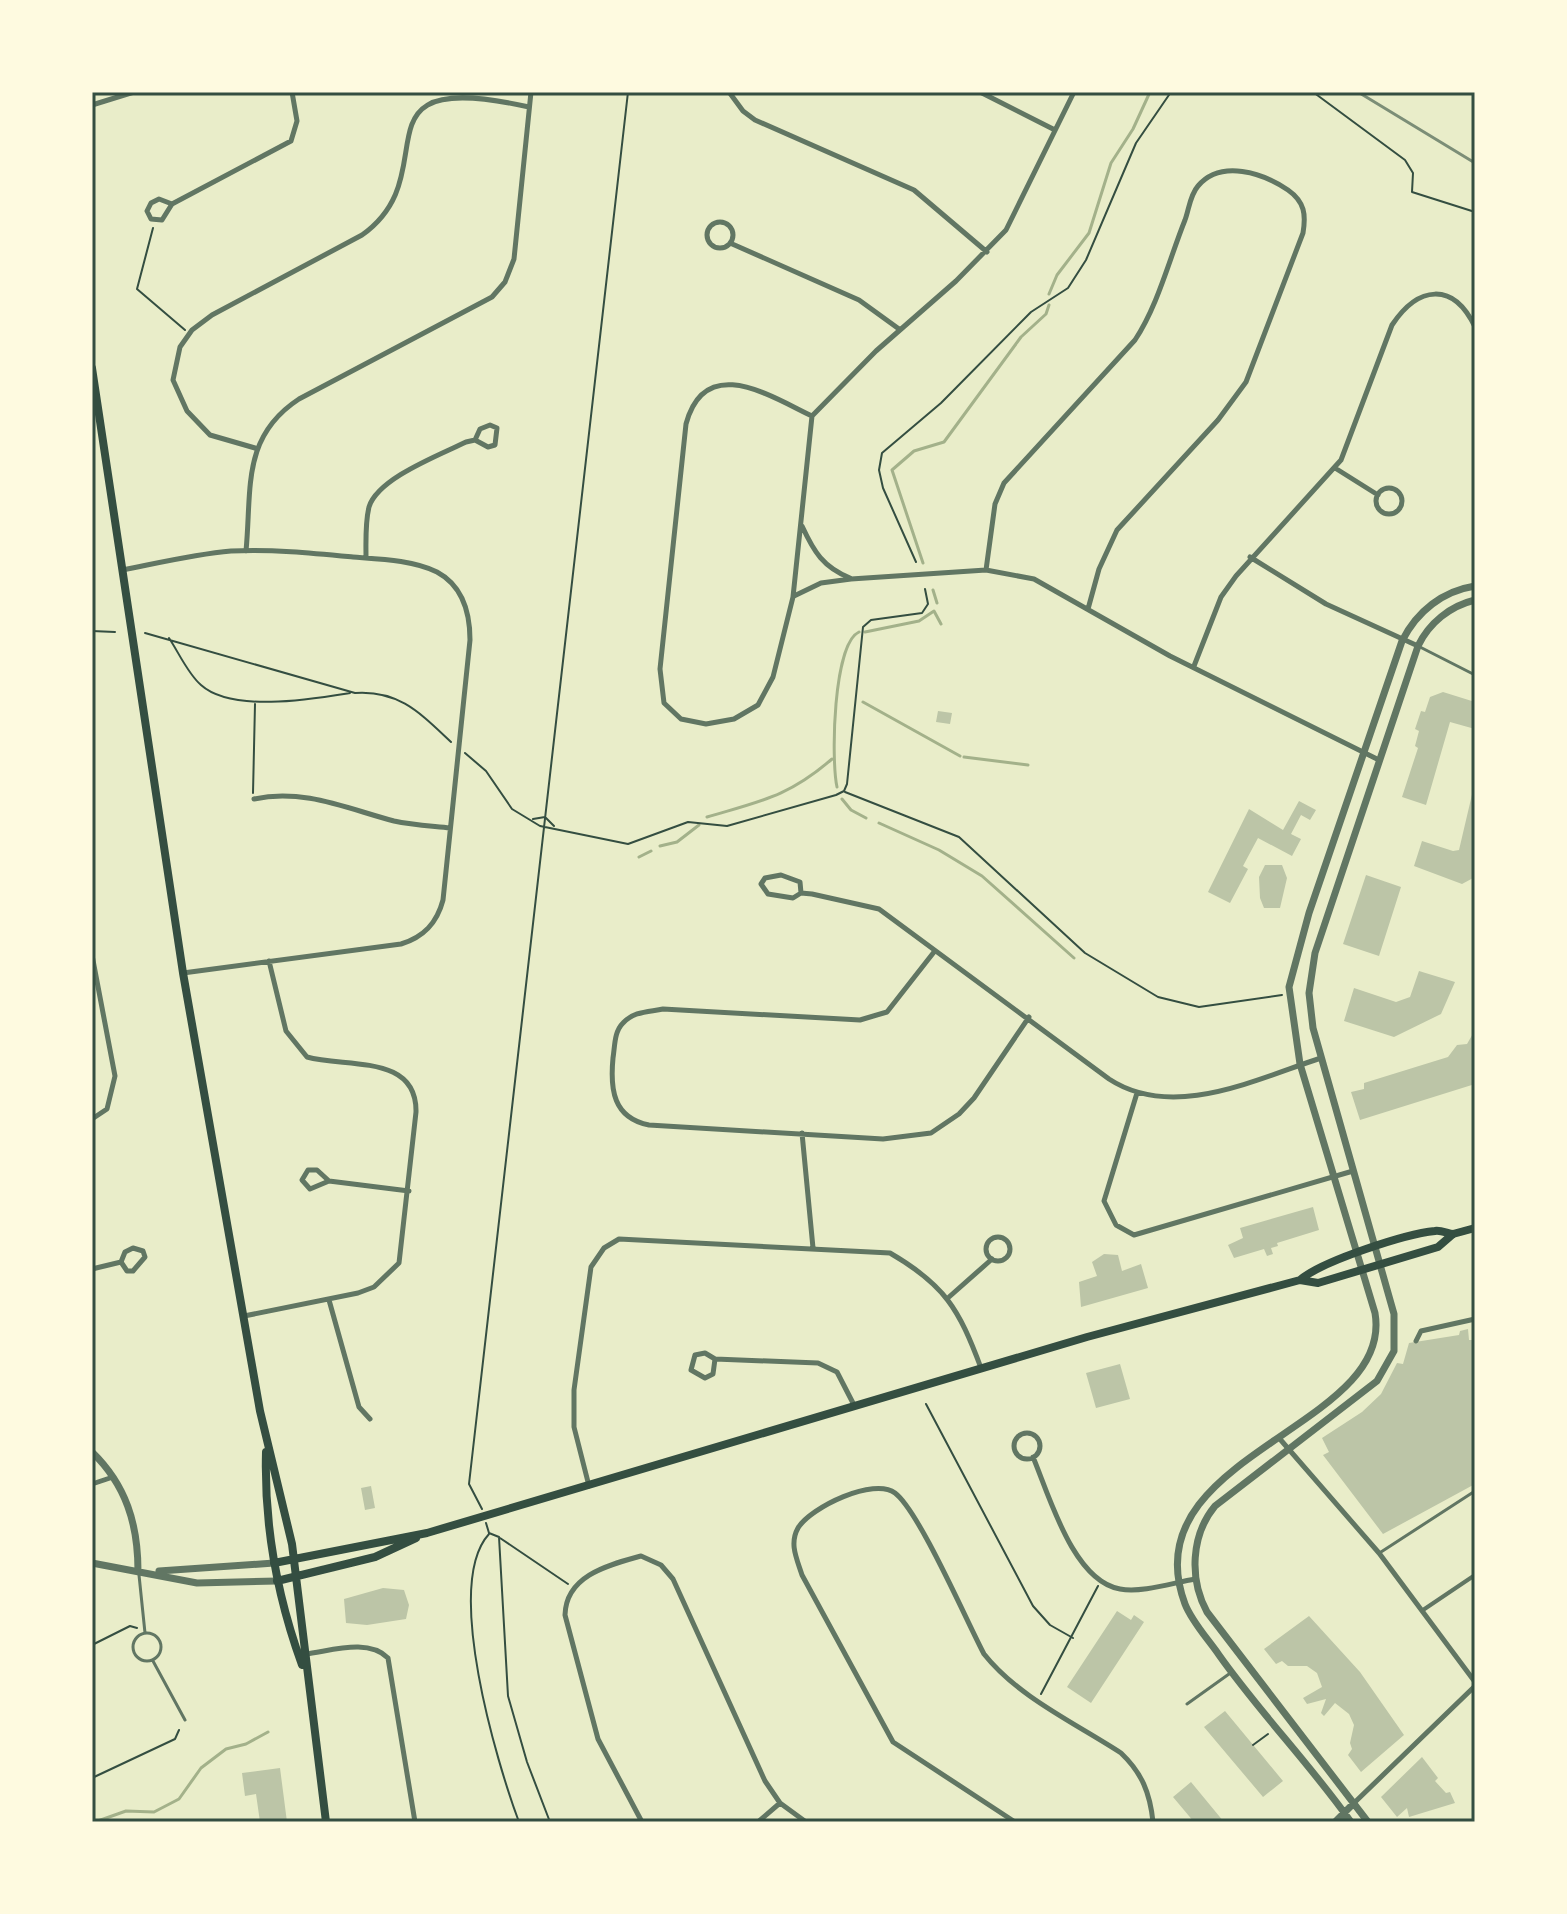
<svg xmlns="http://www.w3.org/2000/svg" width="1567" height="1914" viewBox="0 0 1567 1914" font-family="'Noto Sans',sans-serif">
<style>
.lines{fill:none;stroke-linecap:round;stroke-linejoin:round}
.stream{stroke:#a3b18a;stroke-width:3}
.building{fill:#bcc5a7}
.path{stroke:#344e41;stroke-width:2}
.service{stroke:#617663;stroke-width:3}
.pedestrian{stroke:#617663;stroke-width:4}
.minor{stroke:#617663;stroke-width:5}
.tertiary{stroke:#617663;stroke-width:7}
.secondary{stroke:#344e41;stroke-width:8}
.rail{stroke:#7c8e77;stroke-width:3}
.neatline{fill:none;stroke:#344e41;stroke-width:3}
</style>
<rect width="100%" height="100%" fill="#e9edc9"/>
<g class="lines">
<path class="stream" d="M1049,294L1057,275L1089,233L1111,163L1133,129L1150,92
M923,563L892,470L914,451L944,442L1021,337L1046,314L1049,305
M933,590L937,603
M865,632L919,621L934,611L941,624
M863,702L960,756
M964,757L1028,765
M837,787C831,760 833,644 859,632
M842,799L851,810L866,818
M707,817C761,801 788,797 832,759
M879,823L939,850L982,876L1074,958
M660,846L677,842L699,825
M639,857L651,851
M95,1822L126,1811L154,1812L179,1799L201,1768L226,1749L246,1744L268,1732"/>
</g>
<path class="building" d="M1443,692L1475,702V729L1450,722L1426,805L1402,797L1418,748L1415,746L1419,731L1415,729L1421,711L1425,712L1430,697Z
M938,711L952,713L950,724L936,722Z
M1474,786L1475,877L1462,884L1414,866L1422,841L1453,851L1459,850Z
M1299,801L1316,810L1310,820L1301,815L1291,834L1301,839L1292,856L1258,838L1243,866L1248,869L1230,903L1208,892L1249,809L1283,830Z
M1265,865H1282L1287,878L1280,908H1264L1260,898L1259,877Z
M1366,875L1401,887L1379,956L1343,944Z
M1419,971L1455,982L1441,1014L1394,1037L1344,1021L1354,988L1396,1002L1410,997Z
M1475,1030V1084L1360,1120L1351,1092L1364,1089V1083L1448,1057L1457,1045L1467,1044Z
M1313,1207L1319,1230L1277,1243L1278,1246L1271,1248L1273,1254L1267,1256L1264,1249L1234,1258L1228,1245L1243,1238L1240,1228Z
M1104,1254L1118,1255L1122,1271L1141,1264L1148,1288L1081,1307L1079,1282L1097,1276L1092,1262Z
M1468,1329L1469,1340H1475V1484L1383,1534L1323,1455L1329,1452L1322,1438L1362,1412L1381,1394L1397,1363L1403,1364L1409,1343L1459,1335L1460,1331Z
M1120,1364L1130,1399L1096,1408L1086,1373Z
M371,1486L375,1508L365,1510L361,1488Z
M383,1588L404,1590L409,1605L406,1619L367,1625L346,1623L344,1599Z
M1117,1611L1131,1620L1134,1615L1144,1622L1091,1703L1067,1687Z
M1309,1616L1360,1672L1404,1735L1361,1772L1348,1755L1352,1749L1350,1743L1354,1725L1349,1714L1335,1703L1324,1716L1321,1713L1326,1699L1307,1704L1303,1698L1322,1687L1317,1673L1307,1666H1288L1282,1661L1276,1664L1264,1649Z
M1225,1711L1283,1781L1263,1797L1204,1727Z
M1422,1757L1438,1778L1435,1781L1446,1793L1450,1792L1455,1803L1409,1817L1407,1808L1397,1817L1381,1797Z
M280,1768L287,1822H260L256,1794L245,1796L242,1773Z
M1191,1782L1224,1822H1194L1173,1797Z"/>
<g class="lines">
<path class="path" d="M1313,92L1405,160L1413,173L1412,192L1475,212
M153,228L137,289L185,330
M916,562L883,488L879,470L882,453L941,403L1031,312L1068,288L1086,260L1136,143L1171,92
M92,631L115,632
M145,633L355,693C399,690 420,713 451,742
M169,638C179,653 188,674 201,685C232,713 313,699 350,693
M465,753L486,771L512,809L540,826L628,844L688,822L727,826L836,795L844,791L847,784L863,627L871,620L922,613L928,604L925,589
M845,792L959,837L1085,953L1158,997L1199,1007L1282,995
M253,793L255,704
M533,819L545,817L554,826
M926,1404L1033,1606L1050,1625L1073,1638
M482,1509L469,1484L628,92
M486,1523L489,1533
M489,1533L499,1537L508,1696L527,1762L550,1822
M489,1534C443,1584 497,1763 519,1822
M500,1538L568,1584
M92,1645L130,1626L137,1628
M1041,1694L1098,1586
M1253,1745L1268,1734
M92,1778L175,1739L179,1730"/>
<path class="service" d="M1418,646L1475,675
M1381,1552L1475,1491
M139,1575L145,1633
M133 1647a14 14 0 1 1 28 0a14 14 0 1 1-28 0Z
M153,1661L185,1720
M1187,1704L1229,1674"/>
<path class="pedestrian" d="M1423,1610L1475,1575"/>
<path class="minor" d="M729,92L743,111L755,120L914,190L987,252
M980,92L1055,130
M92,105L134,92
M172,204L159,199L151,203L147,211L151,219L162,220L172,204L291,141L297,121L292,92
M707 235a13 13 0 1 1 26 0a13 13 0 1 1-26 0Z
M730,243L859,300L899,329
M812,416C770,396 705,353 686,424L660,669L664,703L681,719L706,724L734,719L758,705L773,677L793,597L812,416L876,351L956,281L1006,230L1074,92
M255,448L210,435L187,411L173,380L180,347L192,330L212,315L362,235C451,172 344,66 529,107
M1335,468L1378,495
M1376 501a13 13 0 1 1 26 0a13 13 0 1 1-26 0Z
M802,526C814,552 823,567 850,578
M246,551C252,489 241,437 299,399L492,297L505,282L514,259L531,92
M1250,557L1326,604L1418,646
M366,558C366,541 365,523 369,507C378,478 440,455 466,442L475,440L488,447L495,445L497,428L490,425L480,429L475,440
M123,570C158,563 195,554 231,551C272,549 312,553 353,557C379,559 413,560 437,572C463,586 470,613 470,640L443,900C437,923 424,937 401,944L183,973
M986,570L995,504L1004,483L1135,340C1158,305 1169,260 1185,220C1189,209 1190,195 1198,186C1221,159 1263,173 1288,190C1305,202 1306,215 1303,233L1246,382L1218,420L1117,530L1099,569L1088,609
M794,596L821,583L851,579L986,570L1034,579L1170,656L1379,760
M1194,666L1221,597L1236,576L1341,460L1392,325C1418,286 1453,281 1475,327
M254,799C303,788 348,809 394,821C412,825 432,826 450,828
M801,893L800,882L781,875L765,878L761,884L768,894L793,898L801,893L812,894L879,909L1109,1079C1173,1121 1256,1079 1321,1058
M934,952L887,1012L860,1020L663,1009C649,1012 634,1011 623,1023C614,1032 615,1046 613,1058C610,1089 613,1118 649,1125L883,1139L931,1133L959,1114L974,1098L1029,1017
M92,955L115,1076L107,1109L92,1119
M1137,1093L1104,1201L1116,1225L1134,1235L1353,1171
M802,1133L813,1248
M329,1181L310,1189L302,1180L308,1170H317L329,1181L409,1191
M986 1249a12 12 0 1 1 24 0a12 12 0 1 1-24 0Z
M92,1269L121,1262L125,1252L133,1248L143,1251L145,1257L133,1271H127L121,1262
M949,1297L992,1259
M329,1300L359,1407L370,1419
M244,1316L358,1293L374,1287L399,1263L416,1112C417,1054 347,1068 307,1057L286,1031L269,961
M1416,1341L1421,1331L1475,1319
M715,1359L713,1374L705,1378L691,1370L695,1355L705,1353L715,1359L818,1363L837,1372L854,1405
M1014 1446a13 13 0 1 1 26 0a13 13 0 1 1-26 0Z
M1279,1438L1379,1553L1475,1682
M1033,1457C1049,1495 1073,1581 1120,1589C1142,1593 1172,1583 1195,1579
M92,1484L113,1477
M589,1486L574,1427V1390L591,1267L604,1248L619,1239L890,1253C945,1285 959,1309 981,1368
M305,1654C331,1651 368,1638 388,1658L415,1822
M1353,1804L1475,1686
M642,1822L598,1739L565,1615C566,1575 609,1565 641,1556L661,1565L673,1579L765,1781L780,1803L806,1822
M758,1822L780,1803
M1015,1822L893,1742L802,1575C797,1559 789,1544 798,1528C811,1507 874,1477 895,1493C919,1511 967,1622 984,1654C1018,1697 1075,1723 1121,1753C1142,1773 1150,1793 1153,1822"/>
<path class="tertiary" d="M92,1452C126,1485 138,1524 138,1571
M92,1563L197,1583L277,1581
M159,1571L274,1563
M1335,1822L1353,1804
M1351,1822C1310,1764 1260,1713 1219,1655C1208,1639 1192,1622 1185,1604C1129,1454 1395,1429 1375,1313L1300,1064L1289,987L1309,913L1402,641C1417,611 1443,591 1475,586
M1368,1822L1207,1612C1189,1579 1191,1535 1215,1506L1377,1381L1394,1351V1314L1313,1028L1309,993L1315,953L1418,646C1429,623 1450,606 1475,600"/>
<path class="secondary" d="M92,368L183,973L260,1411L292,1544L326,1822
M1300,1280C1322,1261 1405,1234 1435,1231C1440,1230 1447,1233 1453,1234
M266,1452C264,1525 277,1596 302,1665
M274,1563L427,1533L1087,1337L1300,1280L1318,1283L1438,1247L1453,1234L1475,1228
M277,1581L375,1557L416,1538"/>
<path class="rail" d="M1358,92L1475,163"/>
</g>
<rect width="1567" height="1914" fill="none" stroke="#fefae0" stroke-width="188"/>
<rect x="94" y="94" width="1379" height="1726" class="neatline"/>
</svg>
